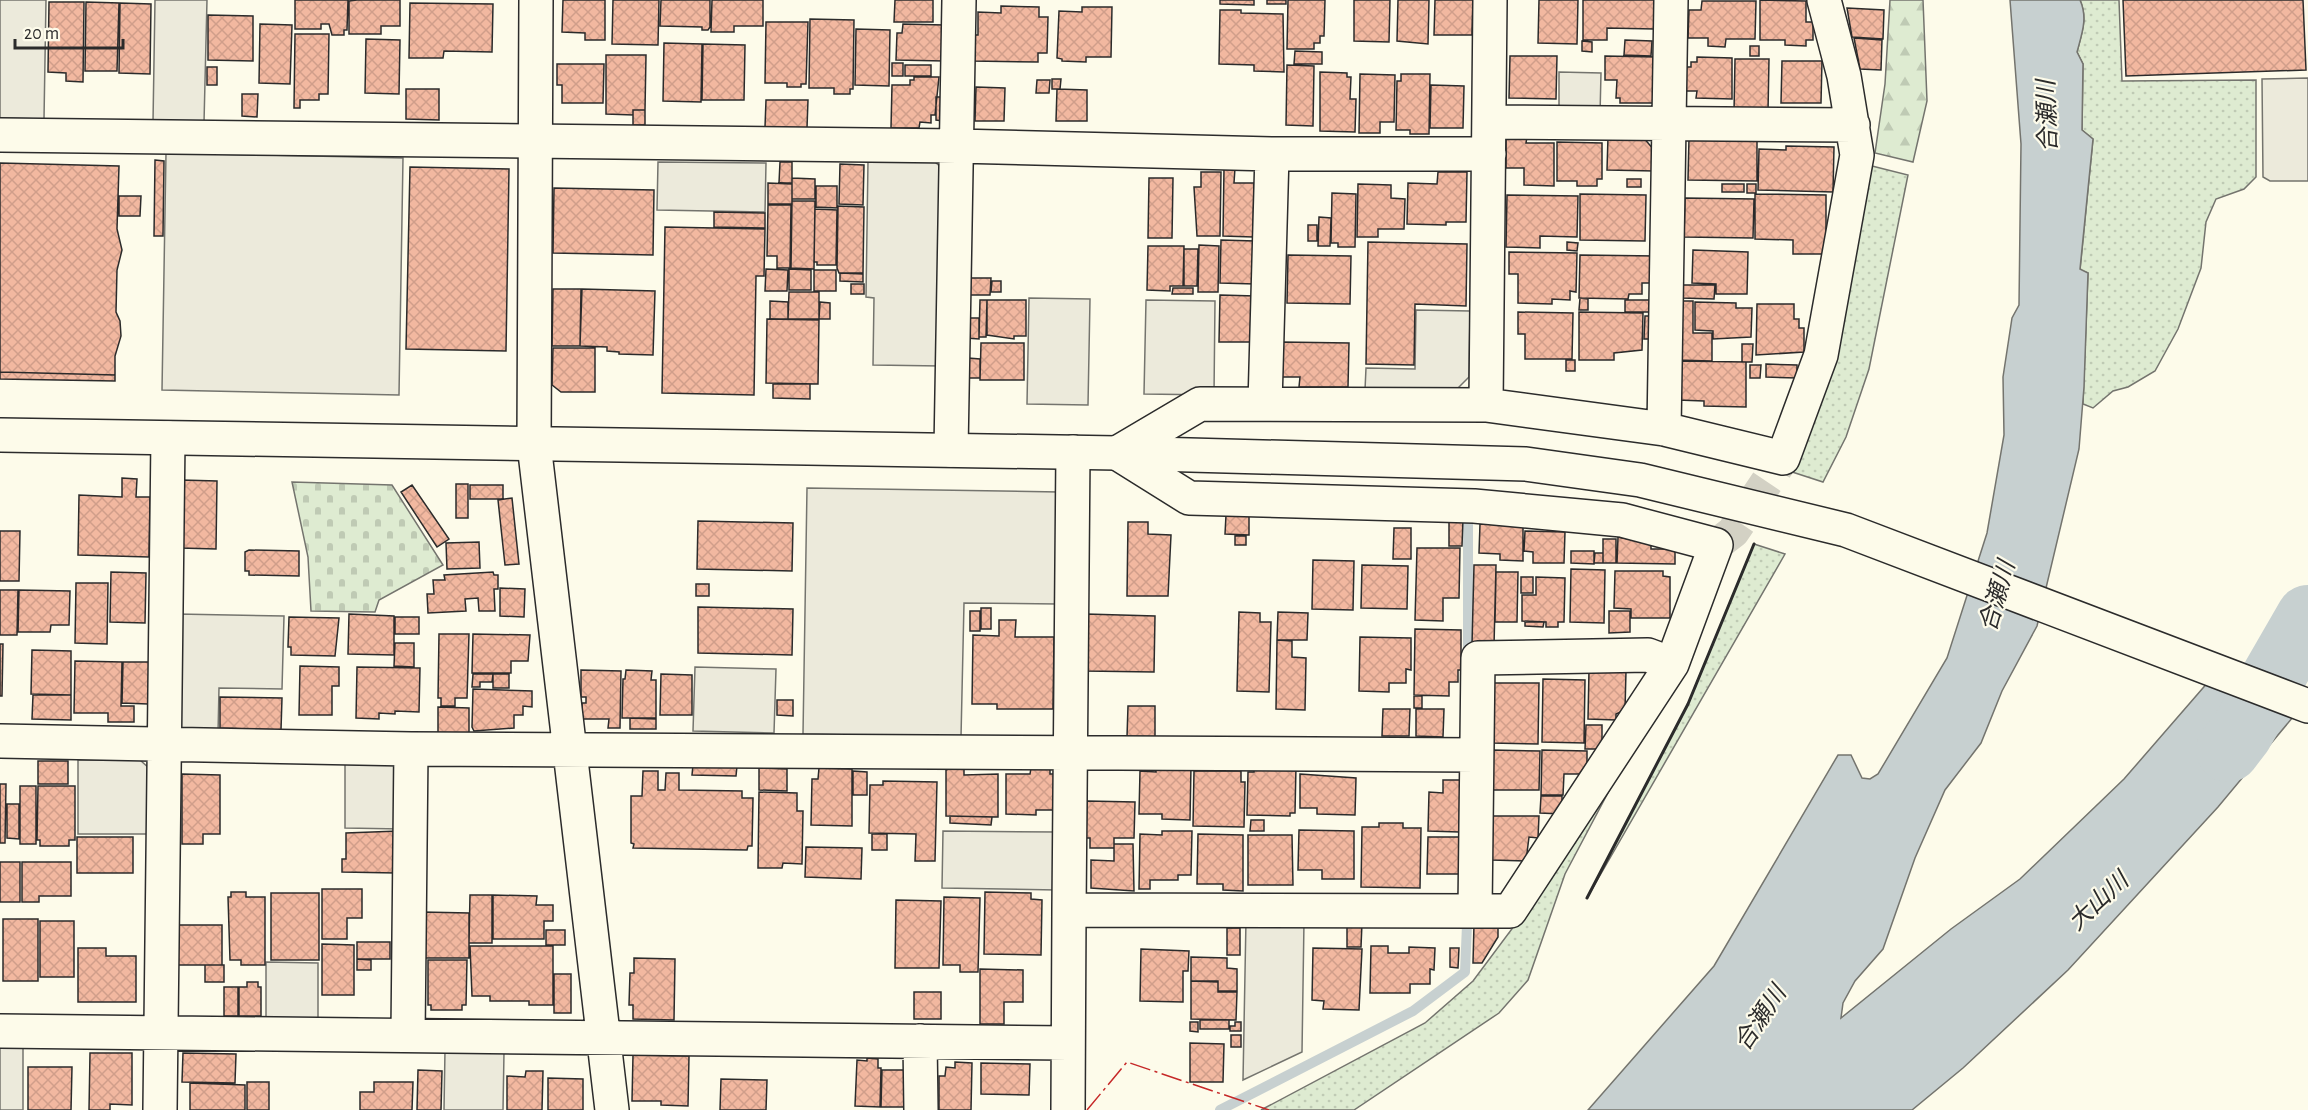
<svg xmlns="http://www.w3.org/2000/svg" width="2308" height="1110" viewBox="0 0 2308 1110" font-family="'Alegreya Sans','Noto Sans JP',sans-serif">
<style>
.grass{fill:url(#grass-dots);stroke:#74746e;stroke-width:1.5}
.forest{fill:url(#forest-firs);stroke:#74746e;stroke-width:1.5}
.cemetery{fill:url(#cemetery-stones);stroke:#74746e;stroke-width:1.5}
.parking{fill:#eceadb;stroke:#74746e;stroke-width:1.5}
.water{fill:#c7d0d0;stroke:#74746e;stroke-width:1.5}
.lines{fill:none;stroke-linecap:round;stroke-linejoin:round}
.stream{stroke:#c7d0d0;stroke-width:10}
.river{stroke:#c7d0d0;stroke-width:64}
.building{fill:url(#building-cross-hatch);stroke:#2b2b2b;stroke-width:1.5}
.minor-tunnel{stroke:#d3d1c4;stroke-width:33;stroke-dasharray:33 16;stroke-linecap:butt}
.minor-casing{stroke:#2b2b2b;stroke-width:36}
.tertiary-casing{stroke:#2b2b2b;stroke-width:36}
.minor{stroke:#fdfbea;stroke-width:33}
.tertiary{stroke:#fdfbea;stroke-width:33}
.wall{stroke:#2b2b2b;stroke-width:3}
.power{stroke:#c62828;stroke-width:1.5;stroke-dasharray:21 4.5 3 4.5;stroke-linecap:butt}
.labels{text-anchor:middle;stroke-width:4.5;stroke-linejoin:round;paint-order:stroke}
.water-label{font-size:24px;font-style:italic;fill:#2b2b2b;stroke:#fdfbea}
</style>
<defs>
<pattern id="grass-dots" width="8" height="8" patternUnits="userSpaceOnUse" patternTransform="scale(1.5)"><rect width="8" height="8" fill="#deebd1"/><path d="M2 2h.1M6 6h.1" fill="none" stroke="#bfcab4" stroke-width="1.8" stroke-linecap="round"/></pattern>
<pattern id="forest-firs" width="22" height="20" patternUnits="userSpaceOnUse" patternTransform="scale(1.5)"><rect width="22" height="20" fill="#deebd1"/><path d="M5 1l3.5 6h-7zM16 11l3.5 6h-7z" fill="#bfcab4"/></pattern>
<pattern id="cemetery-stones" width="16" height="16" patternUnits="userSpaceOnUse" patternTransform="scale(1.5)"><rect width="16" height="16" fill="#deebd1"/><path d="M2 7V4a2 2 0 0 1 4 0v3zM10 15v-3a2 2 0 0 1 4 0v3z" fill="#bfcab4"/></pattern>
<pattern id="building-cross-hatch" width="8" height="8" patternUnits="userSpaceOnUse" patternTransform="scale(1.5)"><rect width="8" height="8" fill="#f2b8a0"/><path d="M0 0l8 8M0 8l8-8" fill="none" stroke="#d09e8a"/></pattern>
</defs>
<rect width="100%" height="100%" fill="#fdfbea"/>
<path class="grass" d="M2080,0H2119L2122,81L2256,80V177L2244,189L2216,199L2206,222L2201,268L2178,329L2155,371L2128,387L2113,391L2093,408L2083,404L2088,273L2080,270L2093,139L2082,130L2083,64L2077,52C2082,33 2088,18 2080,0Z
M1872,166L1908,175L1869,369L1846,437L1823,482L1783,469L1831,366Z
M1754,544L1785,554L1587,898L1688,704Z
M1647,719L1565,874L1528,980L1499,1013L1354,1110H1261L1425,1023L1473,981L1558,867Z"/>
<path class="forest" d="M1890,0H1923L1927,101L1913,162L1875,153L1885,84Z"/>
<path class="cemetery" d="M292,482L392,485L443,565L379,600L375,612L311,611L308,557Z"/>
<path class="parking" d="M0,0H46L44,119L0,118Z
M155,0H207L204,123L153,122Z
M1559,72L1601,73L1600,115L1559,114Z
M2308,78V181H2270L2263,177L2262,79Z
M166,153L403,158L399,395L162,390Z
M868,161L935,162L945,171L941,366L873,365L874,298L866,297Z
M658,162L766,163L765,212L657,210Z
M1029,298L1090,299L1088,405L1027,404Z
M1146,300L1215,301L1214,395L1144,394Z
M1416,310L1470,311L1469,377L1454,392L1365,390L1366,368L1415,369Z
M807,488L1059,492L1057,604L964,603L961,737L803,734Z
M177,614L284,616L282,689L219,688L218,734L184,733L175,724Z
M695,667L776,669L774,733L693,731Z
M345,759H393L401,767V829L345,828Z
M78,760H140L150,769V834H78Z
M943,831L1058,832L1057,890L942,888Z
M1246,920L1304,921L1302,1052L1243,1080Z
M266,962L318,963V1020H266Z
M0,1046H23V1110H0Z
M445,1050L504,1052L503,1110H444Z"/>
<path class="water" d="M2010,0H2080C2088,18 2082,33 2077,52L2083,64L2082,130L2093,139L2080,269L2088,273L2084,387L2079,449L2037,626L2002,691L1981,743L1945,790L1915,858L1883,949L1855,981L1843,1003L1841,1018L1951,929L2020,879L2124,779L2229,658L2308,699L2218,807L2068,970L1963,1068L1912,1110H1588L1714,966L1838,755H1851L1862,778L1870,779L1878,774L1947,658L1987,533L2004,435L2003,377L2012,318L2019,305L2021,144Z"/>
<g class="lines">
<path class="stream" d="M1468,647V521
M1220,1110L1413,1011L1465,972L1467,925"/>
<path class="river" d="M2228,750L2241,733L2308,617"/>
</g>
<path class="building" d="M295,0H348L347,30H344V35H332L329,24H321V29H295Z
M357,0H400V26H381V34H349V1Z
M563,0H605V40H585V33L562,32Z
M613,0H659L658,45L612,44Z
M661,0H710V27L708,30H702V27L660,26Z
M712,0H763V26H734V32H711Z
M895,0H933V22H894Z
M1220,0H1254V5L1220,4Z
M1267,0H1286V4H1267Z
M1288,0H1325L1324,36H1320V43H1314V49H1287Z
M1354,0H1390L1389,42L1354,41Z
M1398,0H1429L1428,44L1397,41Z
M1435,0H1473L1472,35H1434Z
M1539,0H1578L1577,44L1538,43Z
M1583,0H1654V29L1607,28V40H1583Z
M1760,0L1806,1V22H1813V40H1806V46L1785,45V40H1760Z
M2123,0H2303L2306,70L2126,76Z
M1702,1H1756L1755,39H1726L1725,47L1708,46V38H1688L1689,10H1701Z
M49,2H84L83,82L66,81V73L48,72Z
M86,2L119,3L117,71H85Z
M120,3L151,4L150,74L119,73Z
M410,3L493,4L492,52L444,51L443,58H409Z
M1001,6L1039,7V17H1048L1047,53H1038V62L972,61L973,35H978V12L1001,13Z
M1082,7H1112L1111,57H1086V62L1062,61V59L1057,58L1059,11L1082,12Z
M1847,8L1884,10L1883,39L1852,37Z
M1220,10H1241V13L1283,14L1284,72L1254,71V65L1219,64Z
M208,15L253,16V61L208,60Z
M810,19L854,20L853,89H850V94H834V88H809Z
M766,22H808L806,84H801V87H787V83H765Z
M260,24L292,25L290,84L259,83Z
M903,24L944,25V61L896,60L897,33H902Z
M856,29L890,30L889,86L855,85Z
M295,34H329L328,94H319V100H300V108H294Z
M1854,38L1882,40L1881,70L1860,69Z
M366,39L400,40L399,94L365,93Z
M1625,40L1652,41L1651,56L1624,55Z
M1582,41L1592,42V52L1582,51Z
M664,43L702,44L701,102L663,101Z
M703,44L745,45L744,100H702Z
M1750,46H1759V56H1750Z
M1295,51L1322,52V64H1294Z
M606,55H646L645,110H633V115L606,114Z
M1510,56H1557L1556,99L1509,98Z
M1605,56L1656,57L1655,103H1620V98H1616L1617,80H1605Z
M1697,57L1732,58V99L1696,98L1697,91H1680V67H1691V62H1697Z
M1735,59H1769L1768,112H1734Z
M1782,61H1822L1821,103H1781Z
M892,63H903V76H892Z
M557,64H604L603,103H562V85H557Z
M905,65H931V76H905Z
M1287,65L1314,66L1313,126L1286,125Z
M207,67H217V85H207Z
M1320,72L1347,73V77H1351L1350,99H1356L1355,132L1320,131Z
M1360,74L1395,75L1394,122H1380V133H1359Z
M1401,74H1430L1429,134H1410V130H1396L1397,81H1401Z
M914,77H939L935,115H931V123L920,122L919,128H891L892,85H910V80H914Z
M1052,79H1061L1060,89H1052Z
M1037,80H1050L1049,93H1036Z
M1431,85L1464,86L1463,128H1430Z
M976,87L1005,88L1004,121H975Z
M406,89H439V120L406,119Z
M1057,89L1087,90V121H1056Z
M242,94H258L257,117L242,116Z
M936,97H944L943,121L936,120Z
M766,100H808L807,128L765,127Z
M633,110H645V125H633Z
M1506,137H1527L1526,143H1554V186L1524,185V168H1506Z
M1608,137H1643L1654,150V171L1607,170Z
M1689,138L1757,139V181L1688,180Z
M1557,142L1602,143V179H1597V186H1577V181H1557Z
M1786,146L1834,147L1833,192L1758,190L1759,149L1786,150Z
M155,160L164,161L163,236H154Z
M780,162H792V183H779Z
M0,163L119,166L117,229L122,250L117,270L116,312L120,321L121,336L115,356V375L0,372Z
M840,164L864,165L863,205L839,204Z
M410,167L509,169L506,351L406,349Z
M1224,168H1235L1234,183H1254L1253,237L1223,236Z
M1201,172H1221L1220,236H1197L1194,187H1201Z
M1438,172H1467L1466,222H1446V225L1407,224L1408,183L1437,184Z
M792,178L815,179V199H792Z
M1149,178H1173L1172,238H1148Z
M1627,179H1641V187H1627Z
M768,183L792,184V204H768Z
M1358,184L1391,185V198L1405,199L1404,229H1378V237H1357Z
M1722,184H1744V192H1722Z
M1747,184H1756V193H1747Z
M816,186H837V208L816,207Z
M554,188L654,190L653,255L553,253Z
M1332,193L1356,194L1355,247H1338V243H1331Z
M1580,194L1646,195L1645,241L1580,240Z
M1755,194L1826,195V254H1793V240L1755,239Z
M1507,195L1578,196L1577,237L1540,236V248L1506,247Z
M119,196H141L140,216H119Z
M1685,198L1754,199L1753,238L1684,237Z
M792,201H815L814,269L791,268Z
M768,205H791L790,268H777V256H767Z
M838,206L864,207L863,273H839L837,268Z
M815,209L837,210L836,265H817V262H814Z
M714,212L765,213V228L714,227Z
M1319,217L1331,218L1330,246H1318Z
M1308,225H1317V241H1308Z
M665,227L765,229L764,276H756L754,395L662,393Z
M1221,240L1255,241V284L1220,283Z
M1368,242L1467,244L1466,306L1415,304L1414,365L1366,364Z
M1567,242L1578,243L1577,251L1567,250Z
M1199,245L1219,246L1218,292H1198Z
M1148,246H1184L1183,286H1170V291L1147,290Z
M1184,249H1198L1197,286H1184Z
M1693,250L1748,252L1747,294H1716V284L1692,283Z
M1509,252L1577,253L1576,292L1570,291V300L1552,299V304L1518,303V274H1509Z
M1288,255L1351,256L1350,304L1287,303Z
M1580,255L1656,256L1655,283H1642V294H1629L1628,299L1579,298Z
M766,269L788,270L787,291H765Z
M789,269L811,270V290H789Z
M814,270H836V291H814Z
M840,273L863,274V282L840,281Z
M968,278H991L990,295H968Z
M992,281H1001V292H991Z
M851,284H864V294H851Z
M1682,285H1715L1714,299L1682,298Z
M1173,288H1193V294H1172Z
M553,289H581L580,346H552Z
M582,289L655,291L653,355L619,354V352L607,351V347L580,346Z
M789,292H819V319H788Z
M1220,295L1255,296L1251,342H1219Z
M1580,298L1588,299V310H1579Z
M980,300H987L986,337H979Z
M987,300H1026V336H1014V339L987,335Z
M1625,300H1650V312H1625Z
M770,301L788,302V319H770Z
M1677,301H1693V333H1712V361L1676,360Z
M820,302L830,303V319H819Z
M1695,302L1736,303V308H1752L1751,337L1713,339V331L1695,330Z
M1757,304H1794V319H1799V328H1804V352L1756,355Z
M1518,312L1573,313L1572,359H1525V334H1518Z
M1579,312L1643,313L1642,350L1614,353V360H1579Z
M1645,316H1653V339H1644Z
M966,318H979V339L966,338Z
M767,319L819,320L818,384L766,383Z
M1281,342L1349,343L1348,387H1299L1300,377H1281Z
M981,343H1024V380H980Z
M1742,344H1753L1752,362H1742Z
M553,348H595V392H561L552,385Z
M968,358L980,359V378H968Z
M1566,360H1575V371H1566Z
M1678,361L1746,362V407L1704,406V401L1678,400Z
M1766,364L1797,365V378L1766,377Z
M1750,365H1761L1760,378H1750Z
M0,372L115,375V381L0,379Z
M773,384H810V399L773,398Z
M122,478L137,479L136,497H150L149,557L78,555L79,495L122,497Z
M181,480L217,481L216,549L180,548Z
M456,484H468V518H456Z
M412,485L449,539L437,547L401,492Z
M470,485H503V499H470Z
M512,498L519,564L505,565L498,500Z
M1226,515L1249,516V535L1225,534Z
M1449,519H1463L1462,546H1449Z
M698,521L793,523L792,571L697,569Z
M1128,522H1148V534L1171,535L1168,596H1127Z
M1480,524L1523,525V561L1500,560V554L1479,553Z
M1394,528H1411V559H1393Z
M0,531H20L19,581H0Z
M1525,531L1565,532L1564,563H1533V552L1524,551Z
M1235,536H1246V545H1235Z
M1618,537L1651,543V549H1675V564L1617,563Z
M1603,539H1616V563H1603Z
M479,542L480,568L447,569L446,543Z
M1417,548H1460L1459,598H1443V621L1415,620Z
M249,550L299,551V576L249,575V571H245V552Z
M1571,551H1594V564L1571,563Z
M1595,553H1603V563H1594Z
M1313,560L1354,561L1353,610L1312,609Z
M1362,565L1408,566L1407,609L1361,608Z
M1474,565H1496L1494,646L1472,645Z
M1571,569L1605,570L1604,623L1570,622Z
M1615,571H1663V576L1670,577V618H1631V609L1614,608Z
M111,572L146,573L145,623L110,622Z
M493,572L494,575H498V589H494L495,611H479L478,598L465,599L466,611L428,613L427,594H434L433,580H445L444,575Z
M1496,572H1518L1517,622H1495Z
M1521,577H1533V593H1521Z
M1536,577L1565,578L1564,622H1558V627H1546V622L1522,621V595H1536Z
M76,583H108L107,644L75,643Z
M696,584H709V596H696Z
M500,588L525,589L524,617L500,616Z
M0,590H18L17,635H0Z
M19,590L70,591L69,625H51L50,632H18Z
M698,607L793,609L792,655L698,653Z
M981,608H991V629H981Z
M970,611H980V631H970Z
M1609,611H1630V632L1609,633Z
M1239,612L1260,613V622H1271L1269,692L1237,691Z
M1278,612L1308,613L1307,640H1277Z
M349,614L394,616V655L348,654Z
M1086,614L1155,616L1154,672L1085,671Z
M289,617L339,618L335,656L291,655V647H288Z
M395,617H419V634H395Z
M999,620H1016L1015,637H1054L1053,709H997V704H972L973,635L999,636Z
M1525,622H1544L1543,627L1525,626Z
M1415,629L1461,630V670H1458V682H1449V696L1414,695Z
M439,634H469L467,698H455V706H441V698H438Z
M473,634L530,635L528,661H511V673H472Z
M1360,637L1411,638V670L1406,669V683H1389V692L1359,691Z
M1277,640L1292,641V657L1306,658L1305,710L1276,709Z
M395,643H414V667L394,666Z
M0,644H3L2,696H0Z
M32,650L71,651V695L31,694Z
M75,661L122,662L121,706H134V722H108V713H74Z
M123,662H149L148,704L122,703Z
M300,666L339,667V686H332V715H299Z
M357,667L420,668L419,712L395,711V714L379,713V719L356,718Z
M581,670L621,671L620,728H608L609,719H582V703H586V697H581Z
M626,670L652,671L651,680H656V718H622L623,679H625Z
M1589,670L1626,671L1625,710L1616,714V720L1588,719Z
M473,674H493L492,682H480V687H472Z
M493,674H509V688H493Z
M661,674L692,675V715H660Z
M1543,679L1585,680L1584,743L1542,742Z
M1493,683H1539L1538,744L1492,743Z
M473,689L532,691V707L523,706V715H514V728L474,731L472,727Z
M33,695H71V720L32,719Z
M1414,696H1422V708H1414Z
M220,697L282,698L281,730L220,728Z
M777,700H793V716L777,715Z
M1128,706H1155V737H1127Z
M438,707L469,708V736L438,735Z
M1383,709H1410L1409,736H1382Z
M1416,709H1444L1443,737L1416,736Z
M630,718L656,719V729H630Z
M1586,725H1602V749H1585Z
M1492,750L1540,751L1539,790H1491Z
M1542,750L1587,751V771L1583,774H1564L1563,795H1541Z
M38,761H68V784H38Z
M693,765L737,766L736,776L692,775Z
M1156,765L1191,766L1190,820L1162,819V814H1139L1140,771L1156,772Z
M1254,765L1296,766L1295,813H1290V816L1247,815L1248,772H1254Z
M759,768L787,769V791L759,790Z
M819,768L852,769V826L811,825L812,779H818Z
M952,768L964,769V775L998,774V817L946,816V770Z
M1031,768L1050,769V774H1054L1053,810H1036V815L1006,814V774H1030Z
M643,771H658V790H665L666,773H679V790L742,791V798H753L752,846H748L747,850L633,848L634,844L631,843V796H642Z
M853,771L867,772V795H853Z
M1194,771H1241V782H1245L1244,827L1193,826Z
M182,774L220,775V834H203V844H182Z
M1300,774L1356,778L1355,815L1317,814V808H1300Z
M1443,780H1460L1459,832L1428,831L1429,792L1443,793Z
M883,781L937,782L935,861H915L916,834L869,833L870,785H883Z
M0,784H6L5,843H0Z
M20,786H36V844H20Z
M38,786H75V840H69V846H40V840H37Z
M759,792L797,793V811H803L802,864L783,863L782,868H758Z
M1541,796H1562V814L1540,813Z
M1087,801L1135,802L1134,838H1114V848H1090V838H1086Z
M7,804H19V839L7,838Z
M950,816L992,817L991,825L950,823Z
M1493,816H1539L1538,838L1529,837L1526,861L1492,860Z
M1251,820H1264V831H1250Z
M1379,823H1403V828H1421L1420,888L1361,887L1362,827H1379Z
M1299,830L1354,831V879H1322V870H1298Z
M398,831L396,873L342,872V859H346V833Z
M1162,831H1192L1191,875H1178V880H1150V889H1139L1140,834L1162,835Z
M872,834H887V850H872Z
M1198,834L1243,835V891L1223,890V884H1197Z
M1248,835H1292L1293,885H1248Z
M77,837H133V873H77Z
M1428,837H1459V874H1427Z
M1114,844H1133L1134,891L1091,888V860L1114,861Z
M806,847L862,848L861,879L805,877Z
M0,862H20V902H0Z
M22,862H71V896H39V902H22Z
M322,889H362V918H347V939H322Z
M231,892H246V897H265V965H241V960H230L228,897H231Z
M985,892L1031,893V899L1042,900L1041,955L984,954Z
M271,893H319V960H271Z
M470,895H492V943H469Z
M493,895L537,896L536,905H553V921H544V939H493Z
M944,897L980,898L978,972H960V965H943Z
M896,900L941,901L939,968H895Z
M422,912L469,913V958H422Z
M3,919H38V981H3Z
M40,921H74V977H40Z
M1347,923H1362L1361,947H1347Z
M1474,924H1498V937L1482,963H1473Z
M174,925H222V965H173Z
M1227,928H1240V955H1227Z
M546,930H565V945H546Z
M357,942H390V959H357Z
M322,944L354,945V995H322Z
M470,946H553V1005H529V1001H490V996H472Z
M1371,946H1388V953H1409V947L1435,948L1434,970L1430,969V984H1410V993H1370Z
M78,948H106V956H136V1002H78Z
M1313,948L1362,949L1359,1010L1323,1009L1324,1001L1312,1000Z
M1450,948H1459L1458,968L1450,967Z
M1141,949L1189,951L1188,971H1183V1002L1140,1001Z
M1191,957L1227,958V968L1237,969V991H1218V981H1191Z
M634,958L675,959L674,1020L633,1019V1005H629L630,973H634Z
M357,959L371,960V970H357Z
M428,960H467L466,1005H462V1010H431V1005H428Z
M205,965H224V982H205Z
M980,969L1023,970V1002H1004V1024H980Z
M554,974H571V1013H554Z
M1191,981L1218,982V992H1237L1236,1020L1191,1019Z
M247,982H258V987H261V1016H239V987H247Z
M224,987H238V1016H224Z
M914,992H941V1019H914Z
M1200,1020H1229V1029H1200Z
M1190,1022H1198V1032L1190,1031Z
M1235,1022H1241V1031H1230V1026H1235Z
M1231,1035H1241V1047H1231Z
M1190,1043L1224,1044L1223,1082H1190Z
M90,1053H132V1105L110,1104V1110H89Z
M183,1053L236,1054L235,1083L182,1082Z
M633,1055L689,1056L688,1106L661,1105V1101H632Z
M867,1058L878,1059V1068H881L880,1107L855,1106L857,1060L867,1061Z
M955,1062L972,1063L971,1110H939V1076H945L946,1067L955,1068Z
M981,1063L1030,1064L1029,1095L981,1094Z
M28,1067H72L71,1110H28Z
M418,1070L442,1071L441,1110H417Z
M882,1070H906V1107H881Z
M526,1071H543L542,1110H507V1076L525,1077Z
M548,1078L583,1079V1110H548Z
M721,1079L767,1080L766,1110H720Z
M247,1082H269V1110H247Z
M374,1082H413L412,1110H360V1092H374Z
M190,1083L245,1085V1110H190Z"/>
<g class="lines">
<path class="minor-tunnel" d="M1716,545L1733,532L1783,458"/>
<defs>
<path id="minor" d="M1489,122L1853,125
M0,135L957,146L1272,154H1489
M1265,404L1272,154
M1486,405L1490,0
M1664,429L1671,0
M534,444L612,1110
M951,450L959,0
M0,741L411,749L1476,755
M1069,910L1073,452
M1475,911H1510L1672,664L1716,545L1622,520L1474,506L1189,498L1117,453L1200,404L1486,405L1664,429L1783,458L1821,355L1857,155L1844,76L1824,0
M0,1031L1068,1043
M408,1035L411,749
M920,1041L921,1110
M160,1110L168,438
M1068,1110L1069,910L1475,911L1478,658L1648,655L1672,664"/>
<path id="tertiary" d="M0,435L1117,453L1526,464L1640,480L1846,530L2308,706
M534,444L536,0"/>
</defs>
<use href="#minor" class="minor-casing"/>
<use href="#tertiary" class="tertiary-casing"/>
<use href="#minor" class="minor"/>
<use href="#tertiary" class="tertiary"/>
<path class="wall" d="M1587,898L1688,704L1754,544"/>
<path class="power" d="M1087,1110L1127,1062L1269,1110"/>
</g>
<g class="labels">
<g class="water-label">
<text transform="translate(2047 116) rotate(-92)" y="8">合瀬川</text>
<text transform="translate(1997 596) rotate(-74)" y="8">合瀬川</text>
<text transform="translate(2098 901) rotate(-43)" y="8">大山川</text>
<text transform="translate(1760 1018) rotate(-56)" y="8">合瀬川</text>
</g>
</g>
<path d="M15 39v9h108v-9" fill="none" stroke="#2b2b2b" stroke-width="3"/>
<text x="24" y="39" font-size="18" fill="#2b2b2b" stroke="#fdfbea" stroke-width="4.5" paint-order="stroke">20 m</text>
</svg>
